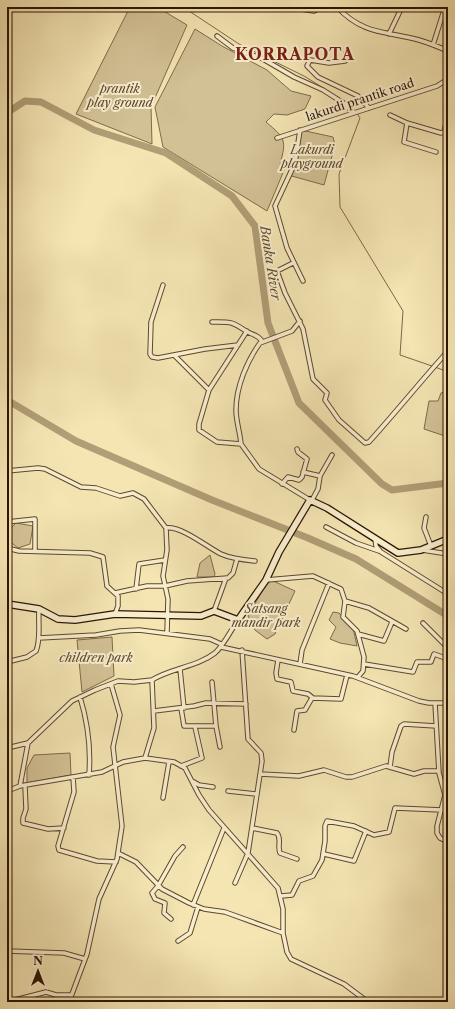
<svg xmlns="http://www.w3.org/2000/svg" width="455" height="1009" viewBox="0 0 455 1009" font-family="'Libre Caslon Text',serif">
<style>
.green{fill:#d2c195;stroke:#7f6a4a}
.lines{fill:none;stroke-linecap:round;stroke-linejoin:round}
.stream{stroke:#7b6747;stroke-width:1}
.river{stroke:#b09e76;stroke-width:7}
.street-casing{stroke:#5e482d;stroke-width:5.5}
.secondary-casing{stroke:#2c1400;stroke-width:8}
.street{stroke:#f8eece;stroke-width:3.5}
.secondary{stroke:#f8eece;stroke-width:5.5}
.labels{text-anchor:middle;stroke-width:4;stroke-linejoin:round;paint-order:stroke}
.park-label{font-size:12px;font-style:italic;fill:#5e482d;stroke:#f8eece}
.street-label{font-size:12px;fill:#2c1400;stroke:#f8eece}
.water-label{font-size:13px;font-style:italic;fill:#614b2f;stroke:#f8eece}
.district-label{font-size:16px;font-weight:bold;letter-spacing:1px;fill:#7a1f14;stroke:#f8eece}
</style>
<rect width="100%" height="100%" fill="#f4e5b3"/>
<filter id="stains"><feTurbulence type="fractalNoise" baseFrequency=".005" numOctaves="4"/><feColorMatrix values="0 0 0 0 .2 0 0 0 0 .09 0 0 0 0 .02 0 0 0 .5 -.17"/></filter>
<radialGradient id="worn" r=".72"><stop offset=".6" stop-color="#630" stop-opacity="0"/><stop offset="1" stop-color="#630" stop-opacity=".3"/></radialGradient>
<path class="green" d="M130,7H157L187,25L151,107L152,144L76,114Z
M195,29L222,46L267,70L291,91L311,96L305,109L287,115L274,114L266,122C285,138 287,140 280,164L285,168L267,211L163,147L155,107Z
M301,130L333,137L335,145L324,185L288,175Z
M448,391V437L424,429L429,401H438L441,393Z
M16,523L33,526L30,544L18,548L8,540L9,530Z
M210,555L215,574L214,577H197L200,563Z
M269,579L295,591L275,634L267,639L255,630L248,616Z
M333,612L339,613L353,628L357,646L340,643L330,639L336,627L329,620Z
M112,637L114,676L82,692L77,640Z
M70,753L71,775L27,783V768L34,755Z"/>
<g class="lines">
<path class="stream" d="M183,7L239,44L304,76L351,105L355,110
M357,113L360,118L339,174L340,207L403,311L400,355L432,366
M435,367L448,372"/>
<path class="river" d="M7,115L8,112L25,101L41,102L94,130L166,153L232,196L255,226L268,323L299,403L382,484L392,490L448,483
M7,400L76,441L212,500L308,538L356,559L448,616"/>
<defs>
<path id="street" d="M288,7L314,11L321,7
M337,7C363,35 386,31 419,40C429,43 439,47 448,51
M389,34L402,7
M217,36L233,48L263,59L294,77L323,90L345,104L353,113
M433,45L445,7
M346,53L349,56L345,61L329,63L310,60L307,66L318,77L358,96L369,108
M390,115L407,123L441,133L444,132L445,127L448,126
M407,123L404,142L436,152
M300,130L295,163L275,206L287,248L303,281
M277,138L437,86L448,79
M293,263L277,271L285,293L303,329L313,379L327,393L325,400L339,420L365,443L369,442C396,412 421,381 448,351
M163,285L151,322L150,354L152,357L158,358L205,349L238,345
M212,322C231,322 231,321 246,331C252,335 257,334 262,341
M247,331L209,390L199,424V430L217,442L241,444L259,469L310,500
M175,356L209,390
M241,444C240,432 236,421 236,410C236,387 247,361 260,343L292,331L300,321
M7,471L38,468L45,469L81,487L96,488L120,496L133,493L144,499L166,528L167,550L163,576L168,599L167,633
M303,472L320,476L332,455
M282,484L288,477L299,480L302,477L307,459L298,452L297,449
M312,500L318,489L320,476
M426,517L424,528L431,546
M7,522L35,519V551
M326,527L356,543L379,551
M166,528C182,526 207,547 221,554C232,559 244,560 255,561
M375,539L376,546L381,552L448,594
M7,548L19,551L90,553L103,557L107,586L118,596V606L115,614
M422,550L448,554
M266,580L313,576L341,589L345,601L343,617L357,631L364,657L363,671L358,677
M136,589L139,564L165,560
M115,593L147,586H165L187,581L228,578L233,573L237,559
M345,601L369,608L406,629
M214,611L226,578
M423,623L448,648
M358,634L384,641L392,622
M39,638L96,635L120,631L139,630L210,639L221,644
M221,647L353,676L419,701L429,703H448
M278,660L276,673L277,679L291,682L293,691L308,694L313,698
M7,662L27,657L36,651C41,640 38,622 39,609
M300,664L302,650L329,583
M364,664L413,672L417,662H431L434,654L448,659
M180,669L184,708
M212,682L216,726
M80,697C88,723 91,748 89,775
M435,703L439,773L445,795L437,826V833L440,838L448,842
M181,708L184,726H216L220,747
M154,711L194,706L206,703L246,704
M294,730L297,711L305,710L312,698L341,699L347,675
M7,748L28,743
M145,758L174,762L185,768L199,795L209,810L278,888L283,909V933
M181,766L202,758L195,727
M390,767L392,752L401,726L404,724L436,726
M260,774L299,776L324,770L346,777H352L386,766L414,774L424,771H439
M73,777L74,792L58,846L59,850L97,861L116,862
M192,781L199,785L213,787
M20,786L28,743L72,701L95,690L118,681L134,682L152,680
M25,786L26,809L23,818V823L48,829L64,828
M7,791L20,786L102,772L123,762L145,758L154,728L152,680C171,668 197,667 215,653C224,645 231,630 238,620
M228,791L257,794
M163,798L169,762
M252,828L277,833C282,839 277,846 280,853L297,859
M118,853L136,862L162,889L189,903L204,909L225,912L283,933L287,952L291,959L344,984L368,1002
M324,854L354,861L366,831
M235,883L248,853L262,761L261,753L248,739L242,650
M281,896L292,895L299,881L313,876L322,860L325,841V826L327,821L354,826L374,835L389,832L395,808L442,810
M193,905L224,828
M171,919L164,913L165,903L155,899L152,893L158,886L175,856L183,847
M178,941L190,933L198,907
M7,951L64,953L85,959
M7,1002L46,992L56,995H71
M69,1002L87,954L99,899L117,859L122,826L113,747L120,715L111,684"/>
<path id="secondary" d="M7,604L39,609L58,619L75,620L115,614L201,616L214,611L238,620L266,580L279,552L310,500L327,508L398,553L421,550L448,539"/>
</defs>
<use href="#street" class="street-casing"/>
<use href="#secondary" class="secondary-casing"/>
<use href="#street" class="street"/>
<use href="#secondary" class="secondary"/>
</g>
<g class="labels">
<g class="park-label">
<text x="120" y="93">prantik<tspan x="120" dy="14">play ground</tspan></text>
<text x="312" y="154">Lakurdi<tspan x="312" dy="14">playground</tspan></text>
<text x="266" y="613">Satsang<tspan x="266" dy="14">mandir park</tspan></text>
<text x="96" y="662">children park</text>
</g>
<g class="street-label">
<text transform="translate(360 100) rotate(-18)" y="4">lakurdi prantik road</text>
</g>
<g class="water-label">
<text transform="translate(271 263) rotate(81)" y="5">Banka River</text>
</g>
<g class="district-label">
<text x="295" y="60">KORRAPOTA</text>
</g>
</g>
<rect width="455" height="1009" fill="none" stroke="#f4e5b3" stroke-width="24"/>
<rect x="8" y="8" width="439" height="993" fill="none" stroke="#2c1400" stroke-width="2"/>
<rect x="12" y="12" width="431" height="985" fill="none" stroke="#2c1400"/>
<g transform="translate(38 971)" stroke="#f8eece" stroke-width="3" paint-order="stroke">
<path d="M0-3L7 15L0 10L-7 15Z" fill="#2c1400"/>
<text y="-6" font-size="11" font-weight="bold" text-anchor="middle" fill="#2c1400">N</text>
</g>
<rect width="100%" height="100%" filter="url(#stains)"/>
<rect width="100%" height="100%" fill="url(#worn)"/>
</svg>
